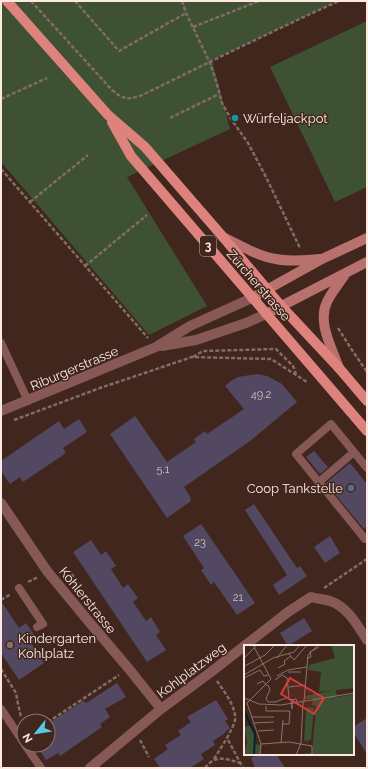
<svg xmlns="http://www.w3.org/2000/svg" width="368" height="769" viewBox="0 0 368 769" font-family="Raleway,sans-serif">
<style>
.green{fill:#3e5132}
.building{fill:#534861}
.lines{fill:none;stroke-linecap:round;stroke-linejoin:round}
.path{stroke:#836c63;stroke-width:2.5;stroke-dasharray:4 2;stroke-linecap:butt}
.service{stroke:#865956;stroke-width:8}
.minor{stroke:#865956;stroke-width:10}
.tertiary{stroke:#865956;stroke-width:10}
.secondary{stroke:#b8716c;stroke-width:10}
.primary{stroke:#de827d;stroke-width:10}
.culture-dot{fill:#0f9aa8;stroke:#40261c;stroke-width:1.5}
.service-dot{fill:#5c6f8a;stroke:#40261c;stroke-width:1.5}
.education-dot{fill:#8d6e63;stroke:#40261c;stroke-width:1.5}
.labels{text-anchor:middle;stroke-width:3;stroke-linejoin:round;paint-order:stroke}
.number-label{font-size:11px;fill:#d1c1c2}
.shield{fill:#40261c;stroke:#c3aea7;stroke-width:1}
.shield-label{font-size:12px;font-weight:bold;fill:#fbe9e2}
.poi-label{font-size:13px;fill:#fbe9e2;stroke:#40261c;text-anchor:start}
.street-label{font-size:13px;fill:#fbe9e2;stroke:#40261c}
.inset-river{fill:none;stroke:#032230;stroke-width:2}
.inset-road{fill:none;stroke:#8b746b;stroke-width:1}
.view{fill:#da3b3b;fill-opacity:0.15;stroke:#da3b3b;stroke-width:2}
.inset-edge{fill:none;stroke:#fbe9e2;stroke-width:2}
</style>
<rect width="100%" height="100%" fill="#40261c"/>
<path class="green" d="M1,1H337L212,60L230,129L127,177L207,306L149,335L1,162Z
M367,21V187L335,202L270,67Z"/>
<path class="building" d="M257,374L267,376L282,384L297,402L250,441L184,487L191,498L190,499L191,501L167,518L110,434L135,416L167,462L196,442L194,439L205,431L207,434L244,409L225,386L231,381L238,377L244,376Z
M79,419L87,432L63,448L66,453L23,482L20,477L10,484L1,471V461L59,421L64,429Z
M314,451L328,467L320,474L306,457Z
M350,463L367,484V526L364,529L326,483Z
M254,504L297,568L300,566L307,576L279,595L273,585L287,575L245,510Z
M201,524L255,603L237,615L214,582L211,585L201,570L204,568L183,536Z
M330,536L340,553L325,563L314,547Z
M91,540L101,555L106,551L116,566L111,569L123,588L128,584L138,598L133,602L146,621L151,617L160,632L156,635L166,650L147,662L73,552Z
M1,601L19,628L26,623L37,639L31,643L44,663L19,680L1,653Z
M304,618L312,631L288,646L280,633Z
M117,683L126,697L105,709L110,717L100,724L102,727L60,756L58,753L46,760L36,745H48V724L83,701L86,703Z
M216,700L228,719L225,721L230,728L224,733H225L213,741L215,745L201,754L204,759L190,768H160L154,759L168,749L165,745L181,735L178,731L191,722L187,717Z
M367,718V754L353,732V727Z
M258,754H276L285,768H255L251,758Z"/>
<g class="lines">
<path class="path" d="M31,1L112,90C123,99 127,100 140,96C206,64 272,31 339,1
M75,1L119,51L186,13
M182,1L186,13L210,63L217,84L222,103L231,119L248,143L266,177L300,248
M193,27L259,1
M1,99L47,78
M170,118L219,94
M1,169L148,338
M30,202L88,155
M85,266L147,215
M338,328L352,350L367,372
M193,357L203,351L276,349L293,366L296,374
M14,420L100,388L192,357L271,359L307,382
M28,582L38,577
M324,588L367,559
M1,600L11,594
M1,669L16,693L18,704L21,717
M217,681C224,691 237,708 235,721C233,727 230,732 227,738L243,768
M48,722L119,675
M140,740L149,757
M214,759L227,738
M205,768C215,754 227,759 240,763"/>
<path class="service" d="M1,343L28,401
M367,468L331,424L296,454L365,539L367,538
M319,482L354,452
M19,588L43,624L37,627
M1,709L24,743
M25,745L41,768"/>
<path class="minor" d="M1,503L47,571L90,623L129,669L161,709
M90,768L161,709L211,672L288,612L311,597C317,599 324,599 330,601C348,607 357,625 367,640"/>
<path class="tertiary" d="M162,346L196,340L246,323L266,314
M1,411L156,347L190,326L252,298"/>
<path class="secondary" d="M223,237C240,245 257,256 276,259C290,262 306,260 320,259
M252,298L322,259L367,238
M266,314L367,262
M339,368C332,348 317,322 327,302C331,293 338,285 344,276"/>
<path class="primary" d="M7,1L108,115L145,147L223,237L281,306L339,368L367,401
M112,122L131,156L367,431"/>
</g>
<circle class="culture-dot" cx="235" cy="118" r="4"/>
<circle class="service-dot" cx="351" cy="488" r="4"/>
<circle class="education-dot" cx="10" cy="645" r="4"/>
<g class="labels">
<g class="number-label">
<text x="261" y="398">49.2</text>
<text x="163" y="473">5.1</text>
<text x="200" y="546">23</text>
<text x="238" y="601">21</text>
</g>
<rect class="shield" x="200" y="236" width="16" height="20" rx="3"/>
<g class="shield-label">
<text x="208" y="250">3</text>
</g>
<g class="poi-label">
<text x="243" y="123">Würfeljackpot</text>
<text x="343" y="493" text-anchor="end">Coop Tankstelle</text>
<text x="18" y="643">Kindergarten<tspan x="18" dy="15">Kohlplatz</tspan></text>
</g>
<g class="street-label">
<text transform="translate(259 285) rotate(49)" y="5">Zürcherstrasse</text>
<text transform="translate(74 368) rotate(-23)" y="5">Riburgerstrasse</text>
<text transform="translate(88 600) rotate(51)" y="5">Köhlerstrasse</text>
<text transform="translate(191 670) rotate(-37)" y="5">Kohlplatzweg</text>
</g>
</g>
<g transform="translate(244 645)">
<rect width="110" height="110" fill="#40261c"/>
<path d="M87,0H110V43L75,47L77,27L64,25L65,20L91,13ZM92,45L93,52L110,49V65H106H110V110H61V108H68L72,61L68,60L69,54H61V51ZM62,62L70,63L67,95H64V98L62,95L60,97ZM8,80L12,99L17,100V110H0L3,97L0,82Z" fill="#3e5132"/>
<path class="inset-river" d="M0,66L11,89L10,110"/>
<path class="inset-road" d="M9,0L27,34M45,9L50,15L63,0M0,13L13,0M33,13L43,0M63,13L67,12L66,7L75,2M1,21L21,10L31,0M34,23L41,19L40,16L47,11M44,27H57M0,30L29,13L50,7L56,0M33,31L44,25L63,22M0,33L16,25L20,31L24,30M13,39L19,36L23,41M24,40L26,45L22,53L24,57H31L45,52L43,33L38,30L31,35M45,42L62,40M0,53L15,59L37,60L110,48M52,54L53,57L48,58V64L47,55ZM60,56L64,10L74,0M22,61V66H46M8,72H30M10,78L30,77M39,79H45L46,66M14,86L30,85M37,98L39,75M17,99L45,97L68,101V110M16,110L17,99L3,58L27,34M52,110L57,98L59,57"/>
<path class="view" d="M46,33L80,53L70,69L37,49Z"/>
<rect width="110" height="110" class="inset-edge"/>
</g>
<rect width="368" height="769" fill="none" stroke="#fbe9e2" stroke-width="4"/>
<g transform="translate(36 733) rotate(240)"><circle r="19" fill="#40261c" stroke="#8b746b"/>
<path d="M0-3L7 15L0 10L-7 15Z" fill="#56c9e1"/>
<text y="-6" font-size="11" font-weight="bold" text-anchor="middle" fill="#fbe9e2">N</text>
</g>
</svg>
